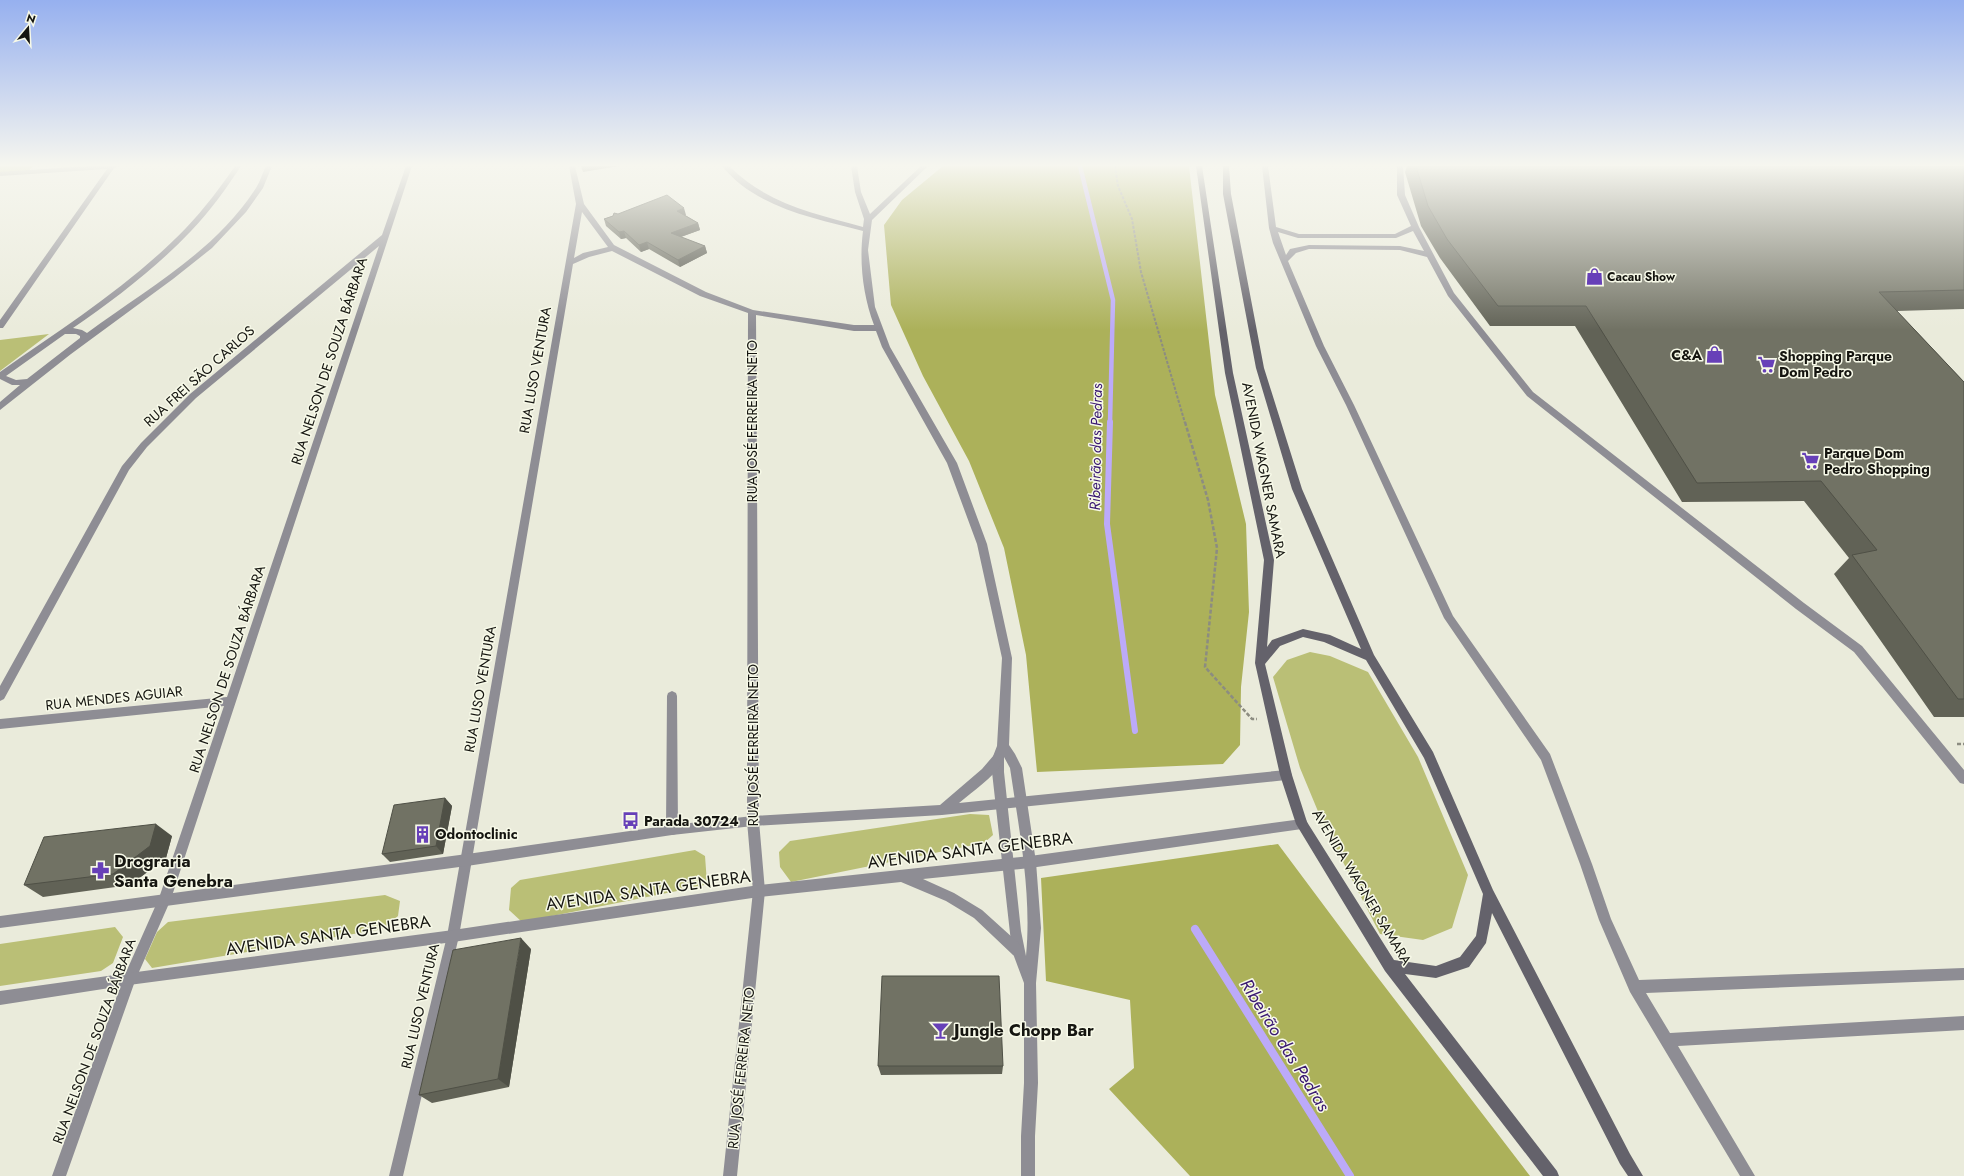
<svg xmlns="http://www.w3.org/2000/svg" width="1964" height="1176" viewBox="0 0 1964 1176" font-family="Jost,sans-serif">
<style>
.green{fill:#babf76}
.forest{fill:#acb15a}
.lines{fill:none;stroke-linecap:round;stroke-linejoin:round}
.stream-far2{stroke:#bcaaf9;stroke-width:4.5}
.stream-far1{stroke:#bcaaf9;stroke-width:6}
.stream{stroke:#bcaaf9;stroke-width:8}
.path-far1{stroke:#8c8c81;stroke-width:2;stroke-dasharray:3 1.5;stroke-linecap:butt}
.path{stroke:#8c8c81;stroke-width:2.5;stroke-dasharray:4 2;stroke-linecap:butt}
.service{fill:#8e8d94;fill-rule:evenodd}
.minor{fill:#8e8d94;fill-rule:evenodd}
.tertiary{fill:#8e8d94;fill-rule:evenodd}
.secondary{fill:#64626b;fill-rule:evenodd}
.wall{fill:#616256}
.shaded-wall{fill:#4f5046}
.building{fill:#717264;stroke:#4f5046}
.labels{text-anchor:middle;stroke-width:3;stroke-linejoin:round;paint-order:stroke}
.far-poi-label{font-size:12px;font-weight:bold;fill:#151510;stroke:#f7f9e8;text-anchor:start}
.poi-label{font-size:14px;font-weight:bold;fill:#151510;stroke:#f7f9e8;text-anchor:start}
.street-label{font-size:14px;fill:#151510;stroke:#f7f9e8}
.water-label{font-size:15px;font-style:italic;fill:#391871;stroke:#f7f9e8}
.near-street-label{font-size:17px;fill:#151510;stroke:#f7f9e8}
.near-poi-label{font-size:17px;font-weight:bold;fill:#151510;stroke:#f7f9e8;text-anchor:start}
.near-water-label{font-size:18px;font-style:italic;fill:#391871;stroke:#f7f9e8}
</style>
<rect width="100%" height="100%" fill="#eaebdb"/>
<path class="green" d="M0,166H33L28,172L0,174Z
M49,334L0,371V340Z
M1310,652L1330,656L1368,672L1418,757L1468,875L1452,928L1423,940L1380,934L1322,821L1300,768L1273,677L1287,660Z
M970,814L989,815L993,835L984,843L791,882L780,867L779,852L790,841Z
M695,850L705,856L707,883L702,886L522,922L509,910L511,888L520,880Z
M385,895L400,901L398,916L383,929L152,968L145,959L157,932L168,922Z
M115,927L123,937L113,963L101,971L0,986V944Z"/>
<path class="forest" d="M943,166H1189L1215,395L1246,524L1249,612L1241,687L1240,745L1223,764L1037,772L1026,655L1004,548L969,461L923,376L891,305L884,225L902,200Z
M1278,844L1369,966L1530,1176H1190L1109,1089L1134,1068L1130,1000L1046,981L1041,878Z"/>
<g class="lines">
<path class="stream-far2" d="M1080,166L1113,300L1110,423"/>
<path class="stream-far1" d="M1110,422L1107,524L1135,731"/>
<path class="stream" d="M1195,929L1350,1176"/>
<path class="path-far1" d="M1115,166L1118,186L1132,219L1141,272L1185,423"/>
<path class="path" d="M1185,422L1208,500L1217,548L1205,667L1252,719H1257
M1957,744H1964"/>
<path class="service" d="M1262,166H1268L1276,227L1299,234H1395L1411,226L1397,195V166H1403L1405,195L1419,227L1454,293L1533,392L1804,603L1862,646L1964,770V784L1960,783L1854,652L1796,609L1527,396L1448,296L1427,257L1400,250L1309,249L1296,253L1288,261L1324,346L1354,405L1453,616L1550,754L1592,864L1611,919L1639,980L1964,968V980L1646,993L1670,1033L1964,1016V1030L1678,1046L1755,1176H1740L1630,992L1599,920L1580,864L1541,760L1444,618L1346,405L1316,346L1273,243L1269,228ZM1413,231L1424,251L1400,246L1309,245L1290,249L1286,255L1278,232L1298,238H1396Z
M672,691L676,693L677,696L678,830L676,834L672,835L668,834L666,830L667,696L668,693Z"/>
<path class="minor" d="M88,166H118L114,168L3,328H0V320L107,169L0,176V172Z
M235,166H241C226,189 210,211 191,231C156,268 115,299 73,328L82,330L87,333C145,290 213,253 254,191C260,183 262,174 266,166H272L263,188L246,212L212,248L173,279L71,354L0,410V402L20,385H12L0,379V372C64,327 131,285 186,228C204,209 220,188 235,166ZM65,334H76L80,336V338L27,379L16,380L6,376Z
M406,166H412L171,899L135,981L66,1176H52L123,979L159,898L224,706L0,729V719L227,697L379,246L196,398L147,447L129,470L4,699L0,701V686L122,466L141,443L190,394L382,235Z
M569,166H575L584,204L614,245L706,292L753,310L854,325H874C863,296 859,262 863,231C814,218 756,208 722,166H729C767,204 813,213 863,227L864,219L855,192L851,166H857L861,192L870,214L921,166H928L872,220L868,250L875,307L890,347L957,463L987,544L1012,658L1009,745L1015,754L1022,768L1036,862L1041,928L1036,983L1038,1083L1035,1136V1176H1021V1136L1024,1083V983L1012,951L992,772V759L997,746L1002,658L977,544L947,463L882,347L876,331H854L756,315L759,821L765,891L737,1176H723L753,891L747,821L748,313L700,296L612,251L589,257L573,264L459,936L403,1176H389L447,936L576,204ZM582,212L608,247L583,253L574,258ZM1004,757L1010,768C1019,830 1032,893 1026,956L1021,931L1004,772Z"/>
<path class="tertiary" d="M998,754L1002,755L1004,759C995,777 974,790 959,803L1286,770L1290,771L1292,775L1290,779L1286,780L942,815L753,826L672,835L467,866L0,928V916L467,854L672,825L753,816L940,805L982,769L994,755Z
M1302,819L1306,820L1308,824L1306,828L1302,829L1030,868L923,879L954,893L982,910L1023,947L1024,951L1023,955L1018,957L1013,955L974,918L946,901L901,882L759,897L453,942L129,985L0,1005V991L129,973L453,930L759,885L1030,856Z"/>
<path class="secondary" d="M1196,166H1202L1233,373L1274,560L1267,647L1272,640L1303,629L1330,635L1361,649L1292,489L1256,368L1223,194V166H1229L1231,194L1264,368L1302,489L1374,655L1433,752L1493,890L1630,1154L1643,1176H1628L1620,1164L1492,913L1486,943L1469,967L1436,978L1405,974L1557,1171L1559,1176H1543L1385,971L1296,824L1280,775L1255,663L1264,560L1225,373ZM1303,637L1324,642L1366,660L1424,758L1483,894L1476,936L1460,957L1436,966L1394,960L1307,822L1292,775L1265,664L1280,646Z"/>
</g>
<path class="wall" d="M1407,166H1964V309L1897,311L1964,382V717H1934L1834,574L1849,558L1804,501L1682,502L1575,326H1490L1440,258L1421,226L1405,172Z
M618,214L686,215H685L698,223L700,230L681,237L705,246L707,253L680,267L649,249L641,252L626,238L621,239L606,226L604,219Z
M445,798L452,806L443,854L390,862L382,854Z
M172,836L166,858L130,885L43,897L24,885Z
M531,949L509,1087L432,1103L419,1095Z
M878,1066H1003L1002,1074L881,1075Z"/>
<path class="shaded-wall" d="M581,166H619L583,172Z
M684,208L686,215L679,218L677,211Z
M698,223L700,230L672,240L671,233Z
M624,231L626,238L621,239L619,232Z
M647,242L649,249L641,252L639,245Z
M705,246L707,253L680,267L678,260Z
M445,798L452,806L443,854L436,846Z
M156,824L172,836L166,858L130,885L113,874Z
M521,938L531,949L509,1087L498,1079Z"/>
<path class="building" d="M1416,166H1964V290L1879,292L1964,382V699H1958L1852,555L1877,550L1821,481L1697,483L1586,306H1498L1447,239L1428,206Z
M667,195L684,208L677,211L698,223L671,233L705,246L678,260L647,242L639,245L624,231L619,232L604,219L613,216L614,213L618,214Z
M445,798L436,846L382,854L394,805Z
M156,824L150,846L113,874L24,885L44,837Z
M521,938L498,1079L419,1095L453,950Z
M882,976H999L1003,1066H878Z"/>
<linearGradient id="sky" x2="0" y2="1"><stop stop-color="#96b0ef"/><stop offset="0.5" stop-color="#f6f6ef"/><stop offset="1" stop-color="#f6f6ef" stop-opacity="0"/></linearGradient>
<rect width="1964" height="330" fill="url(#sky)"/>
<defs>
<symbol id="shop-bare" viewBox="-9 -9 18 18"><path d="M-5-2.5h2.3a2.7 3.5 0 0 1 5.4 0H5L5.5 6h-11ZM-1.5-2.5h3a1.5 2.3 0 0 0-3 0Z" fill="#6740b8" stroke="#f7f9e8" stroke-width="2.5" paint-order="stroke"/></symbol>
<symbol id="supermarket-bare" viewBox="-9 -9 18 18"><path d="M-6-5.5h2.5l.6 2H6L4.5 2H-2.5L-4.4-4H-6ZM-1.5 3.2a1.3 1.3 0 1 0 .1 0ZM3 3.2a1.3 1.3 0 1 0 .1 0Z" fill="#6740b8" stroke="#f7f9e8" stroke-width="2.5" paint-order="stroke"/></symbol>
<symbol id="bus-bare" viewBox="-9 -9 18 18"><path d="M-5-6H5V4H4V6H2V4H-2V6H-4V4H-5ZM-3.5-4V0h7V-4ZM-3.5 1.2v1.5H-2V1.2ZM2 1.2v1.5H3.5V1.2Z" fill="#6740b8" stroke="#f7f9e8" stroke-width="2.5" paint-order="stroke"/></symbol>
<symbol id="building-bare" viewBox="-9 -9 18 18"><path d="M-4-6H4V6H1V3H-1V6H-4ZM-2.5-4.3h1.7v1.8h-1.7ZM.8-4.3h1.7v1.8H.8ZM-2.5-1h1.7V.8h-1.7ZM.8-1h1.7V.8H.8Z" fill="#6740b8" stroke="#f7f9e8" stroke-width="2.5" paint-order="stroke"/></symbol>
<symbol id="pharmacy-bare" viewBox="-9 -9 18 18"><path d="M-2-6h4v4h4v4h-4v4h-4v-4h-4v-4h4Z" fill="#6740b8" stroke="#f7f9e8" stroke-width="2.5" paint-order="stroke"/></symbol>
<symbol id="bar-bare" viewBox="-9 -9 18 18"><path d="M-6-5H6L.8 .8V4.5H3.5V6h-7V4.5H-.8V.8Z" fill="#6740b8" stroke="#f7f9e8" stroke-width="2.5" paint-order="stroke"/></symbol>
</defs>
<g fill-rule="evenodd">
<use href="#shop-bare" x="1582" y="264" width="25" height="25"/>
<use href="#shop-bare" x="1702" y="342" width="25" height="25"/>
<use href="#supermarket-bare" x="1754" y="352" width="25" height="25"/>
<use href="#supermarket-bare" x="1798" y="448" width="25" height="25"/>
<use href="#bus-bare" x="618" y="808" width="25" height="25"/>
<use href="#building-bare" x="410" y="822" width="25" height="25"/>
<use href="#pharmacy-bare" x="88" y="858" width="25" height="25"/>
<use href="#bar-bare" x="928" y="1018" width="25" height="25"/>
</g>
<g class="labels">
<g class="far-poi-label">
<text x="1607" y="281">Cacau Show</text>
</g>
<g class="poi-label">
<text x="1702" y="360" text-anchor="end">C&amp;A</text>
<text x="1779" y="361">Shopping Parque<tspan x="1779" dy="16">Dom Pedro</tspan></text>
<text x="1824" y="458">Parque Dom<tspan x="1824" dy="16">Pedro Shopping</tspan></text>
<text x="644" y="826">Parada 30724</text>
<text x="435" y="839">Odontoclinic</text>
</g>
<g class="street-label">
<text transform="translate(329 361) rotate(-72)" y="5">RUA NELSON DE SOUZA BÁRBARA</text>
<text transform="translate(535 370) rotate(-80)" y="5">RUA LUSO VENTURA</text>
<text transform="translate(199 376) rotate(-42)" y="5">RUA FREI SÃO CARLOS</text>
<text transform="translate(752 421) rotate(-90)" y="5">RUA JOSÉ FERREIRA NETO</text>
<text transform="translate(1264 470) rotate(79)" y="5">AVENIDA WAGNER SAMARA</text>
<text transform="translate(227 669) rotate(-72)" y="5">RUA NELSON DE SOUZA BÁRBARA</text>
<text transform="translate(480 689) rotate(-80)" y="5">RUA LUSO VENTURA</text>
<text transform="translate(114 698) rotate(-6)" y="5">RUA MENDES AGUIAR</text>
<text transform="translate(753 745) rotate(-90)" y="5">RUA JOSÉ FERREIRA NETO</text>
<text transform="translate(1362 887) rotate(59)" y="5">AVENIDA WAGNER SAMARA</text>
<text transform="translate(420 1006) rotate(-77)" y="5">RUA LUSO VENTURA</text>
<text transform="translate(94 1041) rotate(-70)" y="5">RUA NELSON DE SOUZA BÁRBARA</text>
<text transform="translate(741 1068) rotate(-84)" y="5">RUA JOSÉ FERREIRA NETO</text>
</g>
<g class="water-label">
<text transform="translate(1096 447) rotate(-89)" y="5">Ribeirão das Pedras</text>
</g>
<g class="near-street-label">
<text transform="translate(970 850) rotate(-7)" y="6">AVENIDA SANTA GENEBRA</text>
<text transform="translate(648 890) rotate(-8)" y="6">AVENIDA SANTA GENEBRA</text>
<text transform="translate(328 935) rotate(-8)" y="6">AVENIDA SANTA GENEBRA</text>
</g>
<g class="near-poi-label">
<text x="114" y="867">Drograria<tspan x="114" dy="20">Santa Genebra</tspan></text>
<text x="954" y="1036">Jungle Chopp Bar</text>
</g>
<g class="near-water-label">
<text transform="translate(1285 1045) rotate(58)" y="6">Ribeirão das Pedras</text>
</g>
</g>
<g transform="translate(28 28) rotate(18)" stroke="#f7f9e8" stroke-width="3" paint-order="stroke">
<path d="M0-3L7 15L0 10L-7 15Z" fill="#151510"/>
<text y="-6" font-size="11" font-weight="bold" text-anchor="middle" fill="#151510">N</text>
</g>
</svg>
